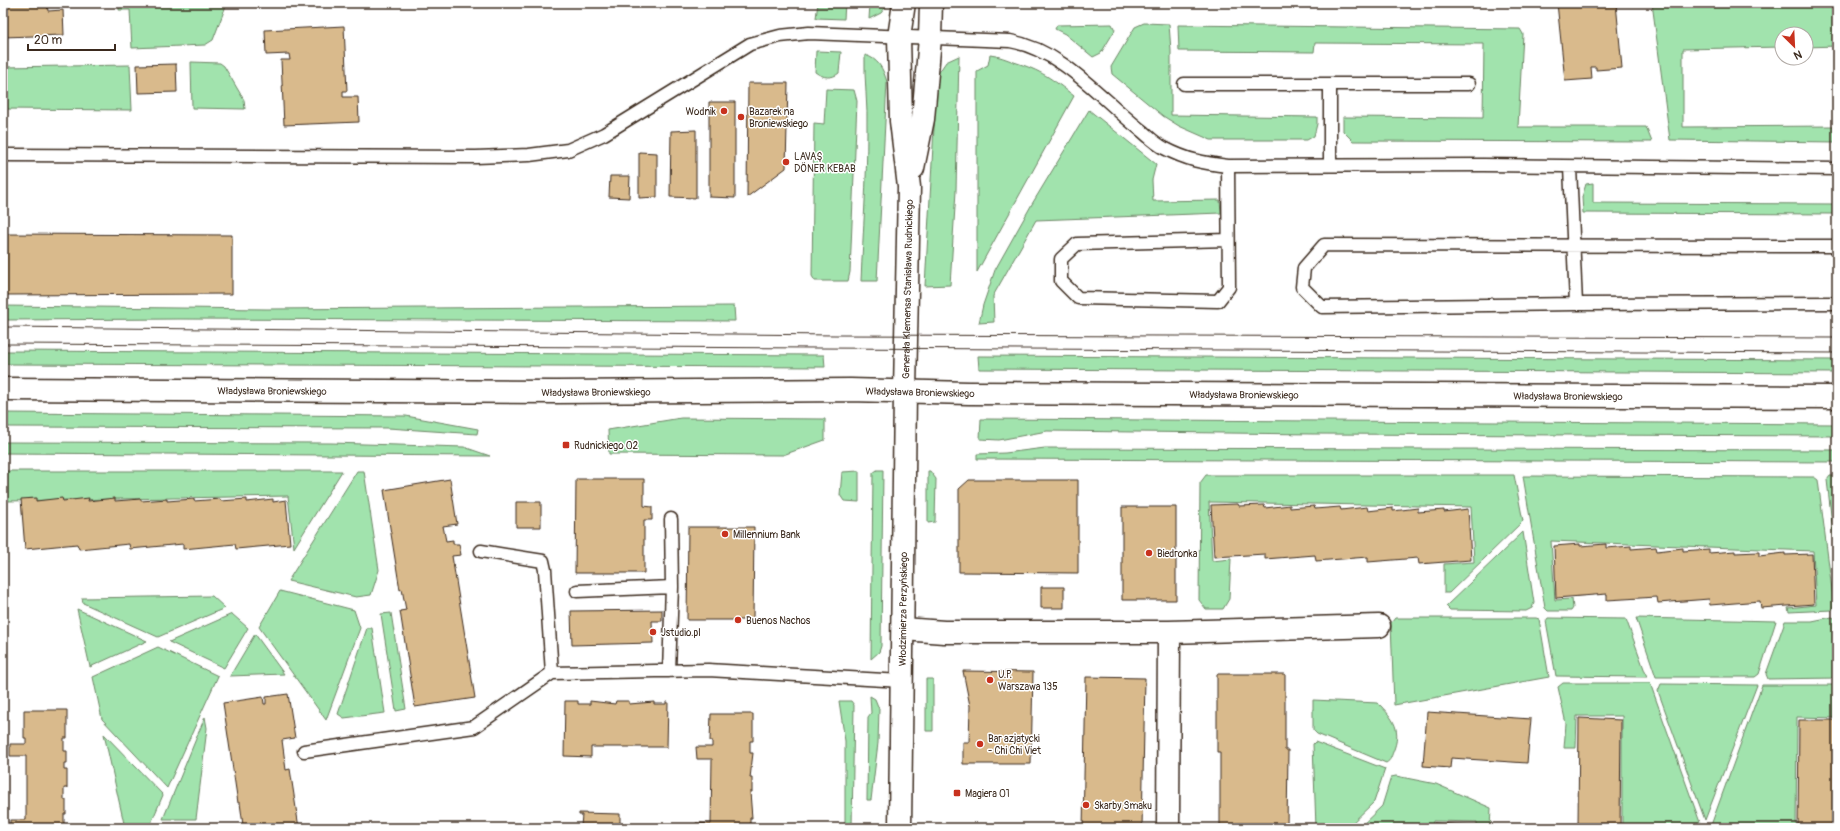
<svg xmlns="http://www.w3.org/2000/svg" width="1840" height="831" viewBox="0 0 1840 831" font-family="Pangolin,sans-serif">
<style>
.green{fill:#a1e3ad;stroke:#6e8666}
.building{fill:#d9ba8c;stroke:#3b2a1e}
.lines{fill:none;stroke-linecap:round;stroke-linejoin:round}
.service-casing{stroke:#3b2a1e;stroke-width:15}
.minor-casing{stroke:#3b2a1e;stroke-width:25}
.tertiary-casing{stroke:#3b2a1e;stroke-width:25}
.secondary-casing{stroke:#3b2a1e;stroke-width:25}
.service{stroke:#fff;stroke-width:12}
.minor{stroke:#fff;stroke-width:22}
.tertiary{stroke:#fff;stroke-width:22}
.secondary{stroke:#fff;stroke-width:22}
.tram{stroke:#3b2a1e;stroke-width:1}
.poi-dot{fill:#c8321e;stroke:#fff;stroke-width:1.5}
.labels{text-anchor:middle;stroke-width:3;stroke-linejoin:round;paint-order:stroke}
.poi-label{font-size:10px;fill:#3b2a1e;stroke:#fff;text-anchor:start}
.street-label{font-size:10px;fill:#3b2a1e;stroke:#fff}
</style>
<rect width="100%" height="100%" fill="#fff"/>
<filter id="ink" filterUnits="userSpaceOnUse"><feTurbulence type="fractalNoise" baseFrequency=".025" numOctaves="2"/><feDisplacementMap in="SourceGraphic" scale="8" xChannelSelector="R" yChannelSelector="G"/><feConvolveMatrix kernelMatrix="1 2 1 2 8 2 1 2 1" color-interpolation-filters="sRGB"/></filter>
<g filter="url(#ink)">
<path class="green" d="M119,3H227L213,40L205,45L132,48L130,10H119Z
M818,3H845L844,19L816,18Z
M870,3H889L881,13L869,19Z
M1652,3H1837V46L1806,47V34H1782V47L1683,49V127L1837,126V142L1670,140Z
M1144,23L1169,24L1171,51V115L1317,117V124L1314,136L1307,140H1211L1179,126L1163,116L1112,74L1111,67L1135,27Z
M1112,24L1115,30L1101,53L1093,57L1065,34L1055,29L1057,25Z
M1178,25L1520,29L1523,34L1518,127H1646L1652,142L1353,141L1343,131V117L1483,118L1484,44L1315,43L1314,52L1179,51Z
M816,51L841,52L839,73C832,79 823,78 815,72Z
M865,55C878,59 883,68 887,82L877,281H861C863,231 867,181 867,131C868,105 864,80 865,55Z
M990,55C999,56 1006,59 1014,62C1042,71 1051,78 1074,96L977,272V71L988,65Z
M959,56L956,191L950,285L925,286L937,75L946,62Z
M191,62L220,63L224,66L244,100L245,109L192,108Z
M130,65L132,110L3,109V67Z
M826,89L854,90L857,101L850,272L848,281H815L812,276L814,123L824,124Z
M1089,110L1156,164L1152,180L1153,201L1220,200L1221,213L1036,220L993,296L994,322L979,323L983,305L995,270L1032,204Z
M1593,183V203L1837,204V214L1583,213L1582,197L1586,184Z
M3,306L267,309L734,306L735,321L179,319L3,320Z
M4,351L824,355L825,367L3,364Z
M978,356L1837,360V373L979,369Z
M3,413L406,416L478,429L477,434L388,428L3,427Z
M681,418L825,419V440L783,455L609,454L608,430Z
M981,419L1837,424V436L1313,434L1047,431L999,440L980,439Z
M3,442L331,443L464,447L490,456L3,453Z
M1045,448L1837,450V462L977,459V454L1005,453Z
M877,470H883L881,646L879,652L871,659L873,473Z
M6,471H342L294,548L288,496L7,501Z
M357,471H364L379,570L371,595L356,597L288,581Z
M859,471V502L844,501L840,495L842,472Z
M928,471H930L936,479L935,522L928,523Z
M1206,475H1514L1523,521L1449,593H1444V564L1474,562L1471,507L1209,502L1212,561L1231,559L1229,599L1223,609H1206L1199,600L1200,483Z
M1523,476L1814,477L1818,480L1834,605L1832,610L1789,612L1788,608L1816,605L1813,551L1551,541L1555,600L1572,599L1573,608L1571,611H1548L1545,608Z
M1830,476H1837V568L1827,480Z
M1523,532L1534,603L1532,608L1526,611L1450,610L1446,606Z
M280,591L354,610L360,628L326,720L259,627Z
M212,596L225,608L158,637L83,603L82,598Z
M77,609L147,641L90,667Z
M391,613L406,709L396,711L381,614Z
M232,614L248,628L224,668L169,642Z
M1832,617L1836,619L1837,627V678L1768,679L1766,674L1785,621H1812Z
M1395,618H1536L1539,619L1549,677L1394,705L1391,623Z
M1548,618L1626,619L1647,677L1556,676L1546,621Z
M1636,618L1776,621L1759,674L1755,677H1656Z
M367,628H372L385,713L344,718L338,714Z
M255,634L284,674L230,676Z
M158,647L218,676L167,788L102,719L93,677Z
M926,679H933V731H926Z
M1563,683H1650L1702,828H1622V716H1577L1576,748H1564L1566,724L1558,687Z
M1661,684L1757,685L1705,820L1658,691Z
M1762,685H1837V718L1797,717L1796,828H1710Z
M870,696L875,699L879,709L878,743L871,800H867L868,717L871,713Z
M1313,700L1378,703C1394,719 1402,730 1393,752C1391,757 1391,760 1386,763L1317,734L1313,730Z
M839,701H851L854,705L852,828H845V741Z
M205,717L207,728L196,819H163Z
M104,734L163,795L149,828H125Z
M1315,742L1385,769L1374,802L1347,828H1316L1313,744Z
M1396,776L1436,784L1491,808L1490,828H1477V822L1433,821L1432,828H1359L1382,806L1391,777Z"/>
<path class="building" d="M3,3H51L47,4L48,11L63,10L64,35L3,37Z
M1557,3H1616L1622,68L1596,70V67H1591L1592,79L1565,81Z
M344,26L347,91H343V97H358L359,122L284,125L281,60H290L289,54L266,55L265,30Z
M176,64L177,92L138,93L137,65Z
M748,83H788L786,168L747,197Z
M709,102H735V198L709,197Z
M696,130V198L670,197L671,131Z
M639,152L657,153V197L639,198Z
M610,176H630L629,198L609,197Z
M3,234L232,235V294L3,295Z
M450,479L457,524L443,526L446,541L453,540V544H459L461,555L452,556L475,698L415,707L400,611L406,610L402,589L400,590L384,490Z
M576,479H644V506L652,507V520H644V573H575Z
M969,480H1078V573L959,572V489Z
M36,498V501L62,498L63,501L89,498L88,501L115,498V501L141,499V501L167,499V501L194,499V501L220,499L221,501L247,499V502L273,499V502L286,500L290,544L236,549L235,544L183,549V544L130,549L129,544L79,549L77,544L25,549L21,499Z
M516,502H541V527H516Z
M1238,504L1239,506L1264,505L1265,508L1290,505V508L1314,506L1315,509L1340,507L1341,510L1367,507L1368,511L1393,508V511L1418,508V512L1444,510V512L1468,509L1471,560L1419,564L1418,558L1368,562V557L1316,561L1315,555L1265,559V554L1214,557L1211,505Z
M1122,507H1176V600H1122Z
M688,527H754L753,620H687Z
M1580,544V546L1606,544V548L1631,546V549L1656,547L1657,551L1683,548V551L1709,549V553L1735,551V553L1759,552V556L1785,553V555L1812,554L1814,604L1761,608L1760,601L1710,605L1709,599L1658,603L1657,597L1607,600V594L1556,598L1554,546Z
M1041,587H1064V608H1041Z
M662,610V621H652L653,643L572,645L571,611Z
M963,671L1033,672L1031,764H963V742H969L970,706Z
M1217,674H1285V750H1288L1287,827L1290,828H1220V752H1217Z
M1086,677L1145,678L1142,828H1083Z
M288,694L295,738L282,740L286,770L290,769L299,828H238V826L243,825L240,803H238L223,703L263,697L264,704H266V697Z
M565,701H578V704H590V701L615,704L616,701H629V704L654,702V704H666V702H668L667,747H591V757L564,756Z
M24,710H67V738H64V751H67V763H64V770H67V788H64V800H66V814H64V825H66V828H10V820H26V756H10V744H26V738H24Z
M1427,712L1531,719L1527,763L1451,758L1450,768L1423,766Z
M711,714H753V741H750V753H753L750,778H752V792H750L752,818H750V828H696V823L711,824L712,759H697L696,747H712V741H710Z
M1579,718L1621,720L1620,828H1578Z
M1799,720H1837V828H1798Z
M579,813L620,814V828H578V826H581L582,815H579Z
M1434,823L1476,826V828H1434Z"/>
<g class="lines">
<defs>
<path id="service" d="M1184,84H1469
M3,155L476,157L529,155L568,150L604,134L750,44L780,36L809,33L1010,41C1064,51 1101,99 1142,131C1149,137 1156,144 1164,148C1187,160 1203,163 1228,166L1483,165L1837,169
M1330,165V84
M1228,166L1229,287L1218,301L1078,298L1061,281V259L1077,244L1228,240
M1570,167L1576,304L1837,303
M1576,304L1322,307L1302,287L1304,268L1324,245L1837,246
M481,551L543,561L545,570L552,673
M577,591L672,587
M669,671L672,587L671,519
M304,751L474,727L552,673L708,670L902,681"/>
<path id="minor" d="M903,629L944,632H1169L1379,626
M1168,828L1169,632"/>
<g id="tertiary">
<path d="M913,168L923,119L930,38L931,3"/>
<path id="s1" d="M900,828L905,391L909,187L901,121L899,37L904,3"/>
</g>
<g id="secondary">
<path id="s2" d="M3,389L556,392L850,390L969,393L1837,397"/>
</g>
</defs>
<use href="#service" class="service-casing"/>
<use href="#minor" class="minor-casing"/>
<use href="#tertiary" class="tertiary-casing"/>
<use href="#secondary" class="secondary-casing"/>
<use href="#service" class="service"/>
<use href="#minor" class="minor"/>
<use href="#tertiary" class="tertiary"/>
<use href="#secondary" class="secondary"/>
<path class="tram" d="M3,327L836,335L1837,338
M3,344L1837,353"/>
</g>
</g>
<g class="poi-dot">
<circle cx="724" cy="111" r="4"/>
<circle cx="741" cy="117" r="4"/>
<circle cx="786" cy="162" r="4"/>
<rect x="562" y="441" width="8" height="8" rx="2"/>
<circle cx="725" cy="534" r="4"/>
<circle cx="1149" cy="553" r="4"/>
<circle cx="738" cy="620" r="4"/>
<circle cx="653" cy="632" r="4"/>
<circle cx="990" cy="680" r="4"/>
<circle cx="980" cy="744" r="4"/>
<rect x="953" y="789" width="8" height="8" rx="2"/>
<circle cx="1086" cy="805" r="4"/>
</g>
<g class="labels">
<g class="poi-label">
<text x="716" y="115" text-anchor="end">Wodnik</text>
<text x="749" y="115">Bazarek na<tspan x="749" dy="12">Broniewskiego</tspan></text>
<text x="794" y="160">LAVAŞ<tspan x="794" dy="12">DÖNER KEBAB</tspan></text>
<text x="574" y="449">Rudnickiego 02</text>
<text x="733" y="538">Millennium Bank</text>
<text x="1157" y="557">Biedronka</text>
<text x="746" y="624">Buenos Nachos</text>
<text x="661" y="636">Jstudio.pl</text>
<text x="998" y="678">U.P.<tspan x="998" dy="12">Warszawa 135</tspan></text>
<text x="988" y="742">Bar azjatycki<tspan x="988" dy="12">- Chi Chi Viet</tspan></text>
<text x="965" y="797">Magiera 01</text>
<text x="1094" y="809">Skarby Smaku</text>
</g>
<g class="street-label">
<text dy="4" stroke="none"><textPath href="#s1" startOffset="539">Generała Klemensa Stanisława Rudnickiego</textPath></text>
<text dy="4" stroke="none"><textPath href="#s2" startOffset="269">Władysława Broniewskiego</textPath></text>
<text dy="4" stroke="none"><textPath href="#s2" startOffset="917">Władysława Broniewskiego</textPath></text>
<text dy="4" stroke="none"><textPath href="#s2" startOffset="593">Władysława Broniewskiego</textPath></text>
<text dy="4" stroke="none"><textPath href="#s2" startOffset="1241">Władysława Broniewskiego</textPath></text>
<text dy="4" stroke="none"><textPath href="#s2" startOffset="1565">Władysława Broniewskiego</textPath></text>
<text dy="4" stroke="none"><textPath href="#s1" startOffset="219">Włodzimierza Perzyńskiego</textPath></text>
</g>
</g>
<rect width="1840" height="831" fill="none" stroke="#fff" stroke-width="16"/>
<rect x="8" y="8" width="1824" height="815" fill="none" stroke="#3b2a1e" stroke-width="1.5" filter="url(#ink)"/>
<g transform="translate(1794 46) rotate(156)"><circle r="19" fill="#ffffff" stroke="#b1aaa5"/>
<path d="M0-3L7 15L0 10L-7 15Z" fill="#c8321e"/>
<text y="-6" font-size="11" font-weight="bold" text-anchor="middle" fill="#3b2a1e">N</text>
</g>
<path d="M28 44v6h87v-6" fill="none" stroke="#3b2a1e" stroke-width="2"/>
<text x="34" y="44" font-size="12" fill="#3b2a1e" stroke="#ffffff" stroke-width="3" paint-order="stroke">20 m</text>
</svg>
